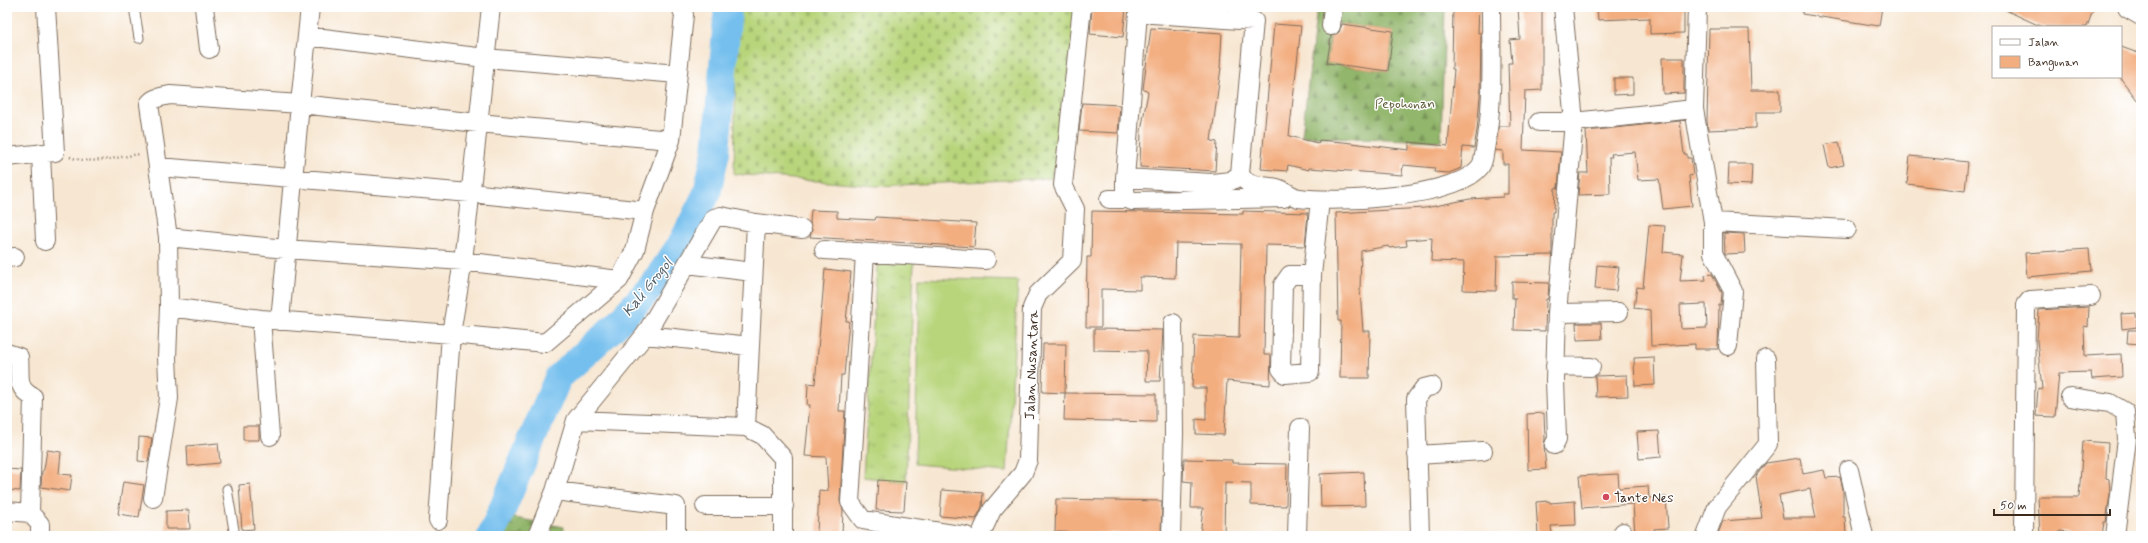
<svg xmlns="http://www.w3.org/2000/svg" width="2148" height="543" viewBox="0 0 2148 543" font-family="Mynerve,sans-serif">
<style>
.grass{fill:url(#grass-tufts);stroke:#7a804d}
.forest{fill:url(#forest-firs);stroke:#667045;fill-rule:evenodd}
.cemetery{fill:url(#cemetery-stones);stroke:#7a804d}
.pitch{fill:#b8d57c;stroke:#7a804d}
.lines{fill:none;stroke-linecap:round;stroke-linejoin:round}
.river{stroke:#75bfee;stroke-width:28}
.building{fill:#f3ae80;fill-rule:evenodd}
.service-casing{stroke:#7d6c5d;stroke-width:11}
.minor-casing{stroke:#7d6c5d;stroke-width:20}
.secondary-casing{stroke:#7d6c5d;stroke-width:24}
.path{stroke:#7d6c5d;stroke-width:2.5;stroke-dasharray:1 3;stroke-linecap:butt}
.service{stroke:#fff;stroke-width:9}
.minor{stroke:#fff;stroke-width:18}
.secondary{stroke:#fff;stroke-width:22}
.poi-dot{fill:#d1495b;stroke:#fff;stroke-width:1.5}
.labels{text-anchor:middle;stroke-width:3;stroke-linejoin:round;paint-order:stroke}
.park-label{font-size:14px;fill:#605d3a;stroke:#fff}
.street-label{font-size:14px;fill:#3b2a1e;stroke:#fff}
.poi-label{font-size:14px;fill:#3b2a1e;stroke:#fff;text-anchor:start}
.water-label{font-size:15px;font-style:italic;fill:#4f5e67;stroke:#fff}
</style>
<defs>
<pattern id="grass-tufts" width="24" height="20" patternUnits="userSpaceOnUse"><rect width="24" height="20" fill="#b8d57c"/><path d="M3 7l-1-3M5 7V3M7 7l1-3M15 17l-1-3M17 17v-4M19 17l1-3" fill="none" stroke="#9fb76b"/></pattern>
<pattern id="forest-firs" width="22" height="20" patternUnits="userSpaceOnUse"><rect width="22" height="20" fill="#92b66c"/><path d="M5 1l3.5 6h-7zM16 11l3.5 6h-7z" fill="#789458"/></pattern>
<pattern id="cemetery-stones" width="16" height="16" patternUnits="userSpaceOnUse"><rect width="16" height="16" fill="#b8d57c"/><path d="M2 7V4a2 2 0 0 1 4 0v3zM10 15v-3a2 2 0 0 1 4 0v3z" fill="#9fb76b"/></pattern>
</defs>
<rect width="100%" height="100%" fill="#fff"/>
<filter id="ink" filterUnits="userSpaceOnUse"><feTurbulence type="fractalNoise" baseFrequency=".025" numOctaves="2"/><feDisplacementMap in="SourceGraphic" scale="8" xChannelSelector="R" yChannelSelector="G"/><feConvolveMatrix kernelMatrix="1 2 1 2 8 2 1 2 1" color-interpolation-filters="sRGB"/></filter>
<filter id="wash" filterUnits="userSpaceOnUse"><feTurbulence type="fractalNoise" baseFrequency=".012" numOctaves="4" result="noise"/><feDisplacementMap in="SourceGraphic" scale="16" xChannelSelector="R" yChannelSelector="G"/><feGaussianBlur stdDeviation="0.9" result="paint"/><feColorMatrix in="noise" values="0 0 0 0 0 0 0 0 0 0 0 0 0 0 0 0 0 1.4 0 .05"/><feComposite in="paint" operator="in"/></filter>
<g filter="url(#wash)">
<rect width="100%" height="100%" fill="#f7e7d2"/>
<path class="grass" d="M914,261L906,482L863,477L877,265Z"/>
<path class="forest" d="M1317,7H1445L1441,141L1302,136ZM1332,23L1393,31L1388,71L1327,63Z
M504,516L564,527L563,536H495Z"/>
<path class="cemetery" d="M737,7H1077L1056,178L876,186L734,174Z"/>
<path class="pitch" d="M919,278L1018,281L1007,472L915,464Z"/>
<g class="lines">
<path class="river" d="M491,536L558,378L615,326L653,285L682,243L707,193L716,152L728,7"/>
</g>
<g id="blocks">
<path class="building" d="M1092,7H1126L1123,37L1090,34Z
M1453,7H1479L1478,33H1481L1480,96L1477,130L1474,148L1463,147L1461,168L1449,173L1434,172L1435,168L1403,165L1402,175L1309,168V170L1288,165L1287,171L1261,169L1274,24L1301,26L1289,136L1318,143L1319,140L1343,142L1409,150V142L1448,146L1454,69H1452Z
M1518,7H1542V90L1525,91L1523,150L1561,152L1558,188H1555L1554,212H1552V255L1497,256L1496,291L1463,290L1464,262L1431,261L1432,238L1406,240L1407,246L1389,248L1388,246L1361,251L1360,290L1363,331H1370L1369,378H1340L1341,321H1338L1336,213L1425,208L1470,199L1503,197V194H1508V164H1503V151L1495,150L1499,126H1510L1508,63H1512L1510,40L1520,39Z
M1597,7H1684V33L1650,34V18L1598,20Z
M1803,7H1882L1879,26L1802,14Z
M1999,7H2086L2093,10L2087,27H2042Z
M1342,24L1393,31L1388,71L1327,63L1331,36L1339,32Z
M1151,28L1222,33L1220,68H1221L1211,141L1217,142L1215,171L1140,167L1141,131L1148,92L1143,89Z
M1709,29H1749L1751,90H1780V112H1756V128L1708,130L1707,121Z
M2121,47L2141,54V105L2121,79Z
M1662,58H1684V93L1663,94Z
M1614,78H1633V94L1614,95Z
M1082,103L1120,105L1118,133L1079,131Z
M1680,121L1684,154H1687V158H1691L1693,175L1689,176L1692,206L1663,209L1659,179L1638,180L1635,152L1611,154L1612,157H1609L1610,194L1578,195L1580,173H1588L1586,131Z
M1839,142L1844,165L1829,168L1824,145Z
M1910,156L1968,162L1965,191L1907,184Z
M1729,164H1752L1751,185L1728,184Z
M811,210L837,211V218L875,220L876,217L976,223L974,247L810,237L812,230L810,223Z
M1092,211L1243,214V211L1308,213L1305,246L1266,245L1264,355H1271L1270,385L1227,381L1224,435L1196,434V419L1206,420V388H1192L1194,336L1239,338L1241,244L1176,243L1175,278L1140,277V290L1101,289V327H1086L1087,257H1091Z
M1649,225L1665,226L1663,252L1683,254L1680,281L1706,280L1705,275L1712,274L1722,293L1721,305H1719L1718,349H1695V344L1651,346L1650,310L1634,308L1637,287L1643,288ZM1706,304L1707,328L1681,329L1680,305Z
M1724,233L1744,234L1745,253L1725,254Z
M2089,249L2091,271L2027,277L2025,253Z
M1597,265L1619,267L1616,291L1595,289Z
M825,269L851,272L846,321H849L844,375H841L839,411H845L840,501L843,510L842,534L817,533L819,490L828,491L826,457L805,456L810,405H807L808,383L815,384Z
M1512,282L1549,283L1548,299H1546L1545,331L1514,330L1515,298H1512Z
M2089,307L2088,327L2084,326L2085,356L2121,354L2122,377L2092,379L2091,372L2059,373L2055,417L2036,416L2038,388L2042,389L2037,340L2039,310Z
M2136,313L2137,327L2122,329L2121,314Z
M1576,323H1601L1602,339L1577,340Z
M1094,329L1163,330L1160,381H1146L1147,351L1094,350Z
M2128,330H2141V344L2127,343Z
M1043,344H1066L1065,393L1042,392Z
M1654,357L1655,385L1635,386L1634,358Z
M1627,375L1628,396L1596,397L1595,376Z
M1065,393L1156,394V422L1064,420Z
M1544,413L1545,439L1544,445L1546,469L1528,470L1527,414Z
M243,426H259V440H243Z
M1659,431L1661,457L1639,459L1637,432Z
M139,437L152,438L148,462L138,461Z
M2083,441L2108,443L2106,478L2109,479L2110,494L2106,522H2104L2102,536L2060,531V536H2040L2038,497H2079Z
M218,443L220,463L188,466L187,446Z
M47,450L61,452L59,474L72,475L70,491L41,487L42,472L44,469Z
M1800,458L1803,474L1824,470L1826,478L1840,477L1843,489V517H1845L1846,536H1717L1723,521L1762,518L1756,476L1766,463ZM1810,489L1816,518H1783L1779,495Z
M1184,459L1232,460V463L1287,464L1286,506L1251,505V483L1225,482L1224,536H1200L1203,508H1191L1192,482L1183,481Z
M7,469L21,470L20,491L7,490Z
M1364,472L1365,506L1321,507L1320,474Z
M1618,474L1619,488L1648,486L1649,498L1666,497L1668,528L1654,529V536H1635L1633,504L1582,508L1579,476Z
M878,480L906,482L904,511L876,510Z
M123,482L144,485L139,517L118,514Z
M250,484L254,529L242,530L239,485Z
M942,490L983,493L982,507L976,519L940,516Z
M1056,499L1162,501L1161,534L1055,532Z
M1549,501L1550,503L1575,501L1576,525L1551,526L1552,534L1538,535L1536,502Z
M189,510L190,529H166V511Z"/>
</g>
</g>
<g filter="url(#ink)">
<use href="#blocks" fill-opacity="0" stroke="#7d6c5d" stroke-width="1"/>
<g class="lines">
<defs>
<path id="service" d="M134,7L139,38
M227,489L235,536"/>
<path id="minor" d="M204,7L209,49
M1331,26L1333,7
M307,36L310,7
M1694,109L1697,7
M1539,122H1574L1694,109L1713,222V253L1733,291L1728,346
M41,153L45,241
M7,157L55,152L46,7
M159,167L470,193L645,211
M1240,174L1231,181L1212,183L1125,178L1138,13L1254,21L1240,174C1246,188 1264,185 1277,188C1285,190 1292,197 1299,198C1337,203 1456,198 1480,167C1484,162 1484,154 1485,149C1494,103 1491,54 1491,7
M1125,178V190L1127,199L1132,201L1284,198
M1109,199H1127
M1713,222L1847,229
M168,237L285,249L463,261L619,280
M824,250L986,260
M865,253L850,502L863,520L966,536
M7,258L15,257
M687,264L753,272
M1312,275H1290L1283,285L1281,369L1285,374L1310,372L1312,275L1320,200
M169,307L261,319L451,334L545,343L619,280L635,250L645,211L671,140L684,15L681,7
M1557,313L1619,312
M261,319L270,436
M280,321L300,104L478,123L671,140
M645,335L750,346
M7,353L19,357C21,376 15,388 33,397L30,513
M1555,366L1591,367
M2070,397L2110,403L2125,412L2127,439L2115,536
M576,420L746,427L762,435L783,458V536
M746,427L756,223
M1554,445L1557,439L1555,380L1557,313L1574,122L1563,7
M1417,455L1483,451
M1849,470L1864,536
M555,491L676,506V536
M153,498L169,398L167,358L169,307L168,237L149,104C153,97 162,97 170,95L300,104L307,36L485,58L678,74
M705,506H784
M7,511L30,513
M30,513L40,524V536
M438,520L451,334L463,261L491,7
M1623,532V536
M537,536L555,491L576,420L645,335L714,218L721,216L756,223L802,229
M980,536L992,510L1023,473L1028,460L1032,308L1038,294L1072,261L1075,209L1063,185L1082,7
M1171,536L1174,434L1173,323
M1297,536L1300,428
M1420,536L1416,399L1424,388L1432,386
M1706,536L1717,507L1768,444L1766,359
M2024,536L2026,305L2030,300L2091,296"/>
<path id="secondary" d="M2129,7L2141,14"/>
</defs>
<use href="#service" class="service-casing"/>
<use href="#minor" class="minor-casing"/>
<use href="#secondary" class="secondary-casing"/>
<path class="path" d="M70,157C91,165 118,157 140,154"/>
<use href="#service" class="service"/>
<use href="#minor" class="minor"/>
<use href="#secondary" class="secondary"/>
</g>
</g>
<circle class="poi-dot" cx="1606" cy="497" r="4"/>
<g class="labels">
<g class="park-label">
<text x="1405" y="108">Pepohonan</text>
</g>
<g class="street-label">
<text transform="translate(1031 365) rotate(-88)" y="5">Jalan Nusantara</text>
</g>
<g class="poi-label">
<text x="1614" y="502">Tante Nes</text>
</g>
<g class="water-label">
<text transform="translate(647 287) rotate(-51)" y="5">Kali Grogol</text>
</g>
</g>
<rect width="2148" height="543" fill="none" stroke="#fff" stroke-width="24"/>
<rect x="1992" y="26" width="130" height="52" fill="#ffffff" stroke="#b1aaa5"/>
<rect x="2000" y="39" width="20" height="6" fill="#ffffff" stroke="#b1aaa5"/>
<text x="2028" y="46" font-size="12" fill="#3b2a1e">Jalan</text>
<rect x="2000" y="56" width="20" height="12" fill="#f3ae80" stroke="#b1aaa5"/>
<text x="2028" y="66" font-size="12" fill="#3b2a1e">Bangunan</text>
<path d="M1994 509v6h116v-6" fill="none" stroke="#3b2a1e" stroke-width="2"/>
<text x="2000" y="509" font-size="12" fill="#3b2a1e" stroke="#ffffff" stroke-width="3" paint-order="stroke">50 m</text>
</svg>
